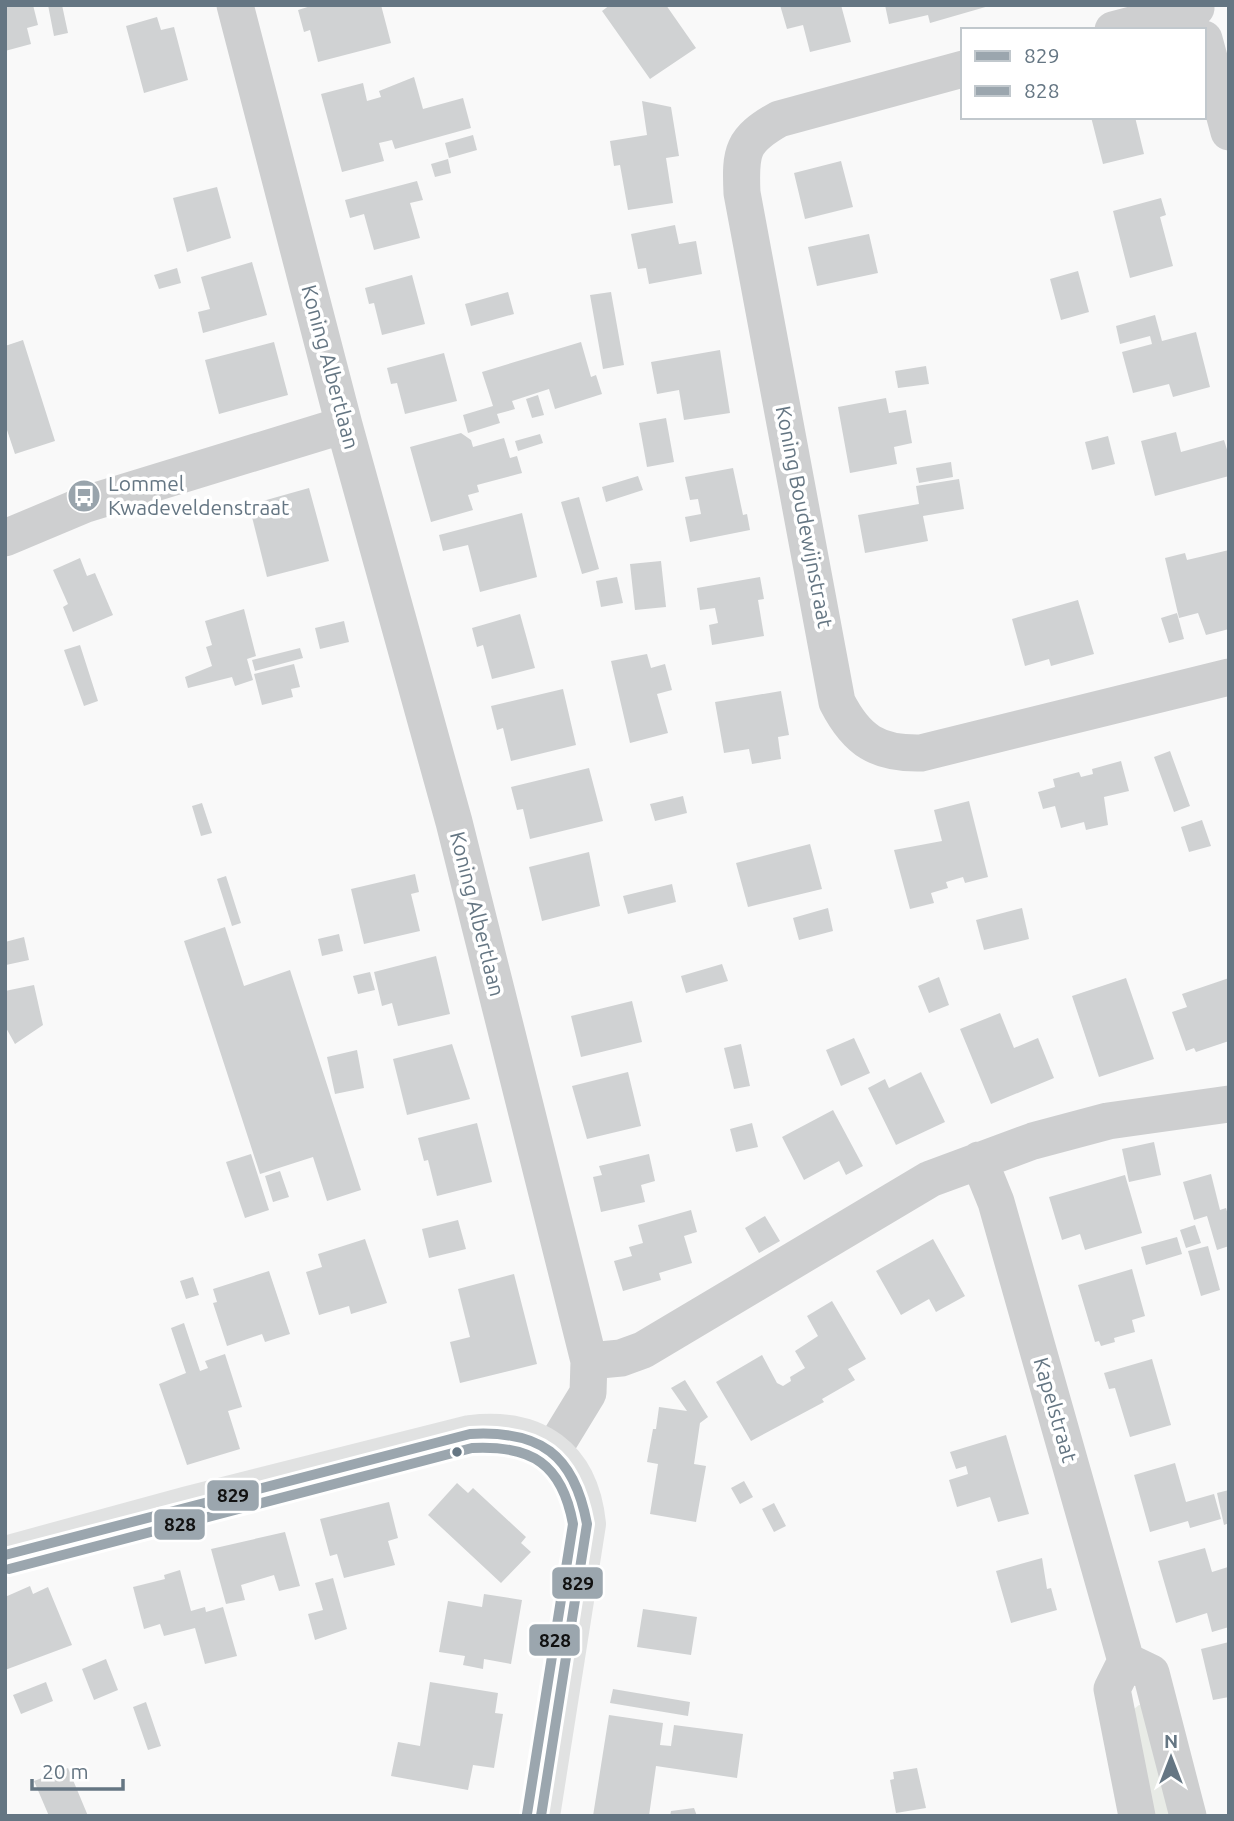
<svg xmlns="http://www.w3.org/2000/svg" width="1234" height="1821" viewBox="0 0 1234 1821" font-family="Ubuntu,sans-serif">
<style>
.green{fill:#e8ebe6}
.building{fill:#d0d2d3}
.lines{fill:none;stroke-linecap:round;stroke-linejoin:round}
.minor{stroke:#cecfd0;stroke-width:37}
.secondary{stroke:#e1e2e2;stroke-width:38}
.bus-1-casing{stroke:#fff;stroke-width:16}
.bus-2-casing{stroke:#fff;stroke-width:16}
.bus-1{stroke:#9ba6ae;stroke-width:10}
.bus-2{stroke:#9ba6ae;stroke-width:10}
.bus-dot{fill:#657683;stroke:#fff;stroke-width:2.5}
.labels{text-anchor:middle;stroke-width:7;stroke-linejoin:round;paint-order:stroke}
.street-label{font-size:21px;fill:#657683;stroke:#fff}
.poi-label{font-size:21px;fill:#657683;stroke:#fff;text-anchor:start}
.line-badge{stroke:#fff;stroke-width:2.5}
.pale-badge-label{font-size:19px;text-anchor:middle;font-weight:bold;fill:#111}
</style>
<rect width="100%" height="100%" fill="#f9f9f9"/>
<path class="green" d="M1139,1705H1146L1176,1816H1154L1134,1709Z"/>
<path class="building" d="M5,5H33L38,25L27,28L31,44L5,51Z
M48,5H62L68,33L54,36Z
M314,5H381L391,43L318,62L310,30L304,32L298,10Z
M610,5H666L696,48L650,79L602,11Z
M780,5H841L851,42L810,52L803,25L787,29Z
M885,5H989V6L930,23L928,15L889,24Z
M157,17L161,30L174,27L188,80L144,93L126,26Z
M414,77L423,109L463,98L471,128L395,149L392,140L379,143L384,161L342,172L321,94L363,83L367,101L381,97L379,91Z
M642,101L671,107L679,156L666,158L673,203L628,210L620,165L614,166L610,141L647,135Z
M1091,117H1135L1144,154L1103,164Z
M473,135L477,150L449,158L445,143Z
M448,159L451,173L435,177L431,164Z
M841,161L853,207L805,219L794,173Z
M417,181L423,200L410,203L420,238L374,250L364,214L350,218L345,200Z
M217,187L231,238L187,252L173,198Z
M1161,198L1166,215L1160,217L1173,266L1130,278L1113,211Z
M675,225L679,244L696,241L702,274L649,284L646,268L638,269L631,234Z
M869,234L878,273L817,286L808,247Z
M252,262L267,315L203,333L198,312L210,309L201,277Z
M177,268L181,283L159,289L154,275Z
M1078,271L1089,312L1061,320L1050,279Z
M412,275L425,324L382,335L374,303L369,304L365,288Z
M508,292L514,314L471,326L465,304Z
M611,292L624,365L603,369L590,295Z
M1155,315L1162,341L1196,332L1210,387L1173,397L1169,384L1133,393L1122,352L1152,344L1150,336L1120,344L1116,326Z
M23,340L55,441L15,454L5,424V346Z
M274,342L288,395L219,414L205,360Z
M581,342L591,377L596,375L602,394L555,409L549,389L512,401L515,409L497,414L500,423L468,433L463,415L493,406L482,372Z
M720,350L730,413L684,420L679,390L657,394L651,362Z
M444,353L457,401L405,414L397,383L391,384L387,368Z
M926,366L929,384L898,388L895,371Z
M538,395L544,415L532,418L526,399Z
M886,398L889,413L906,410L912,443L894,447L897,464L850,473L838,407Z
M666,418L674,462L647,467L639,423Z
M1176,432L1181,452L1224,440L1229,456V476L1155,496L1141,441Z
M461,433L471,440L473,447L504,438L510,458L517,456L522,473L477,485L479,492L468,495L473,510L431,522L410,447Z
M540,434L543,443L518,451L515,441Z
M1108,436L1115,464L1092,470L1085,442Z
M951,462L953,477L919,483L916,468Z
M733,468L743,515L747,514L750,530L690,542L685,517L701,514L698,499L690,500L685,477Z
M638,476L643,490L606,502L602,487Z
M959,479L964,509L923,516L928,541L865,553L858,515L919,504L916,486Z
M309,488L329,561L267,577L249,505Z
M579,497L599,569L582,574L561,502Z
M522,513L537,577L480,592L468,545L443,551L439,535Z
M1229,550V629L1206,635L1198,613L1179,618L1165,558L1185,553L1187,560Z
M80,558L87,576L95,573L113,615L73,632L63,607L68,604L53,570Z
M661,561L666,607L635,610L630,564Z
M617,577L623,603L601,607L596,581Z
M760,577L764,599L758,600L764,636L712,645L709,625L718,623L715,608L700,610L697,588Z
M1078,600L1094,654L1051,666L1049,659L1025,666L1012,619Z
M244,609L256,656L247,659L253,680L235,686L232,677L188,688L185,677L212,666L206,647L212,645L205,621Z
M1177,613L1184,639L1169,643L1161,618Z
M520,614L535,668L492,679L483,645L477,647L472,628Z
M344,621L349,642L320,649L315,628Z
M80,645L98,701L84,706L64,650Z
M300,648L303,658L255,671L252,660Z
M647,654L651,668L665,664L672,690L657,694L668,733L630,743L611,661Z
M294,664L300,687L291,689L293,697L262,705L254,674Z
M563,689L576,745L511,761L503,728L497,730L491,706Z
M781,691L789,735L778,737L781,759L752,764L749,749L724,753L715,702Z
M1170,751L1190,806L1174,812L1154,757Z
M1121,761L1129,791L1104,797L1108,825L1086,830L1084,822L1061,828L1055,806L1043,809L1038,792L1055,787L1053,779L1079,772L1081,777L1093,774L1092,769Z
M589,768L603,821L530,839L523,809L517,810L511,787Z
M683,796L687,813L655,821L650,804Z
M969,801L988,877L965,883L963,877L946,882L948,888L931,893L934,903L910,909L894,850L942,841L934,810Z
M202,803L212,833L201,836L192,806Z
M1202,820L1211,846L1189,852L1181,827Z
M810,844L822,889L748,907L736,863Z
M589,852L600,906L542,921L529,867Z
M415,874L419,892L411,894L420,931L364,944L351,889Z
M226,876L241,923L232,926L217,879Z
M672,884L676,902L628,914L623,896Z
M828,908L833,931L799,940L793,918Z
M1022,908L1029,939L984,950L976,920Z
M225,927L244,986L290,970L361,1190L327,1201L313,1157L260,1174L184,941Z
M339,934L343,951L322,956L318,939Z
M24,937L29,960L6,965L5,942Z
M436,956L450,1014L398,1026L392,1003L382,1006L374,972Z
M722,964L728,981L686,993L681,976Z
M370,972L375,990L358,994L353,976Z
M939,977L949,1005L929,1013L918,986Z
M1126,978L1154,1059L1099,1077L1072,996Z
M1229,978V1041L1196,1052L1194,1048L1186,1051L1172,1012L1187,1007L1182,994Z
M34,985L43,1025L15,1044L5,1026V991Z
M632,1001L642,1042L581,1057L571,1016Z
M1000,1013L1014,1048L1038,1038L1054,1078L991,1104L960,1029Z
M854,1038L870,1073L841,1086L826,1050Z
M452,1044L470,1099L407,1115L393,1059Z
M741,1044L750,1086L734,1089L724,1048Z
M357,1050L364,1088L335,1094L327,1057Z
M628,1072L641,1126L587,1139L572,1086Z
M921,1072L945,1122L896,1145L868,1088L885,1079L889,1088Z
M833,1110L863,1166L846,1175L839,1161L804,1180L782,1137Z
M477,1123L492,1182L437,1196L428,1160L424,1161L418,1138Z
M752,1123L758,1147L736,1152L730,1129Z
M1154,1142L1161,1175L1129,1182L1122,1149Z
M251,1154L269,1210L245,1218L226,1162Z
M649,1154L655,1181L641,1185L645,1202L601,1212L593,1177L602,1175L599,1166Z
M280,1171L289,1197L273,1202L265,1176Z
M1211,1174L1220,1210L1226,1208L1229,1218V1246L1217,1250L1207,1216L1194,1220L1183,1182Z
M1125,1175L1142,1233L1085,1250L1080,1234L1062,1240L1049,1197Z
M691,1210L697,1232L684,1236L692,1263L659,1273L661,1280L623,1291L614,1261L632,1256L629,1247L643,1243L638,1225Z
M765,1216L780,1241L759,1253L745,1228Z
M458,1220L466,1249L429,1258L422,1229Z
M1195,1225L1201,1243L1186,1248L1180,1230Z
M1177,1237L1182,1254L1146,1265L1141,1247Z
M365,1239L387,1303L351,1314L349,1306L319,1315L306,1272L322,1267L318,1254Z
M933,1239L965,1296L936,1312L929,1299L901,1315L876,1271Z
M1208,1246L1220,1290L1201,1296L1188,1251Z
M1132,1269L1145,1316L1132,1320L1135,1332L1114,1338L1115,1342L1101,1346L1099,1341L1095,1342L1078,1285Z
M269,1271L290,1334L265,1342L262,1334L227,1346L213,1303L217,1302L213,1289Z
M514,1274L537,1364L460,1383L450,1342L470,1337L458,1289Z
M193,1277L199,1295L186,1299L180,1281Z
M832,1301L866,1359L848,1369L855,1380L822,1399L824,1402L751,1441L716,1382L762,1355L777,1383L783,1386L791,1381L790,1377L805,1368L795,1351L818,1336L807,1316Z
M184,1323L200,1371L208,1368L205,1361L225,1354L242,1407L228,1411L240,1449L187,1465L159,1384L186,1373L171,1328Z
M1152,1359L1171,1425L1130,1437L1115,1388L1109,1389L1104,1373Z
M685,1380L708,1417L700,1423L694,1464L706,1466L696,1522L650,1514L658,1464L647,1462L653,1429H656L659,1407L687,1411L671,1388Z
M1006,1435L1029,1514L998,1522L990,1497L957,1507L949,1480L968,1474L966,1466L956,1469L950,1452Z
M1175,1463L1186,1502L1214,1494L1221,1519L1190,1528L1188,1521L1150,1532L1134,1475Z
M744,1481L753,1497L740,1504L731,1488Z
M457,1483L468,1493L473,1488L526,1537L521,1543L531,1552L501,1583L428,1515Z
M1229,1490V1523L1224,1525L1217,1493Z
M389,1502L398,1538L388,1541L395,1565L344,1578L337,1554L330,1556L320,1519Z
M774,1503L786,1526L774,1532L762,1509Z
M285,1532L300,1586L279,1591L274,1575L241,1585L245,1600L226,1604L211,1549Z
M1205,1548L1212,1572L1228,1567L1229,1571V1627L1212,1632L1207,1613L1176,1623L1158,1561Z
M1042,1558L1047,1589L1051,1588L1057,1610L1011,1623L996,1571Z
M180,1570L191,1611L205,1607L206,1612L223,1607L237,1656L205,1664L195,1628L164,1636L160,1624L144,1629L133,1587L165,1579L164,1575Z
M333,1578L347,1629L315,1640L308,1614L323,1610L315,1583Z
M30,1586L33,1594L48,1587L72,1645L5,1670V1597Z
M484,1594L522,1600L511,1664L484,1659L483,1669L463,1665L465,1656L439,1652L448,1601L482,1607Z
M643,1609L697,1617L691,1655L637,1647Z
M1229,1642V1697L1213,1700L1201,1649Z
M106,1659L118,1690L94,1700L82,1669Z
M46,1682L53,1701L21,1714L13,1695Z
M430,1682L498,1693L495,1713L503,1714L494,1768L473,1765L468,1790L391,1776L398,1742L420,1746Z
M613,1689L690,1702L688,1716L610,1703Z
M146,1702L161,1746L148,1750L133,1707Z
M609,1715L663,1723L660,1745L671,1746L674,1725L743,1734L737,1778L656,1766L649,1816H593Z
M68,1768L88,1816H49L34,1781Z
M917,1768L926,1808L896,1813L890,1780L894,1779L893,1772Z
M694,1808L697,1816H670L671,1811Z"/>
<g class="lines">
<path class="minor" d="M235,5L344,425L454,822L589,1361L588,1393L552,1452
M1113,30L1196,8
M1204,39L1229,132
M963,69L779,119C742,140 740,151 742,193L837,702C857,741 878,754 921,753L1229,677
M5,538L86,504L344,425
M979,1160L996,1202L1126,1661L1112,1689L1137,1816
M589,1361L621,1358L643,1350L930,1179L1033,1141L1108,1121L1229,1104
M1126,1661L1151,1673L1188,1816"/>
<path class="secondary" d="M5,1555L188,1505L470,1434C536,1426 580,1456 587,1524L541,1816"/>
<defs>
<path id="bus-1" d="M5,1555L470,1434C540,1430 574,1454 587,1524L541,1816"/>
<path id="bus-2" d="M9,1569L472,1448C532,1445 562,1464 573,1524L527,1814"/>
</defs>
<use href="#bus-1" class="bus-1-casing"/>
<use href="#bus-2" class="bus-2-casing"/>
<use href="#bus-1" class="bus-1"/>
<use href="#bus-2" class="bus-2"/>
</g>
<defs>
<symbol id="bus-disc" viewBox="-11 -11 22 22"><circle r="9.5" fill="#99a4ac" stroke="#fff"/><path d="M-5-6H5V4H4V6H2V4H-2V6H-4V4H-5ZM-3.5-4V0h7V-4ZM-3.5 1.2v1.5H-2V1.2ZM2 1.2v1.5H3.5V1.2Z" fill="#fff"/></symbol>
</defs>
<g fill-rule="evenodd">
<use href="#bus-disc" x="65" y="477" width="38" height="38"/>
</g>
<circle class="bus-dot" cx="457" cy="1452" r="6"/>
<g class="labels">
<g class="street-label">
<text transform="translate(330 367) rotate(75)" y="7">Koning Albertlaan</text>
<text transform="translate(804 517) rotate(79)" y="7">Koning Boudewijnstraat</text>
<text transform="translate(477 914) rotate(76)" y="7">Koning Albertlaan</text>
<text transform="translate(1055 1410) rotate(74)" y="7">Kapelstraat</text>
</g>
<g class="poi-label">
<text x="108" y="491">Lommel<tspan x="108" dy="24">Kwadeveldenstraat</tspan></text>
</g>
</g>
<g class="line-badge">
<rect x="206" y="1479" width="54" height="33" rx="7" fill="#9ba6ae"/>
<rect x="153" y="1508" width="53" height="33" rx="7" fill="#9ba6ae"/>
<rect x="551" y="1566" width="53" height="34" rx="7" fill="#9ba6ae"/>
<rect x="528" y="1623" width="53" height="34" rx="7" fill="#9ba6ae"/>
</g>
<g class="pale-badge-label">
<text x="233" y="1502">829</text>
<text x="180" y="1531">828</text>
<text x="578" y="1590">829</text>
<text x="555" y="1647">828</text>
</g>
<rect width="1234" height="1821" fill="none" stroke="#657683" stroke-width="14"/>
<rect x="961" y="28" width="245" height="91" fill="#ffffff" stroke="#c1c8cd" stroke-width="2"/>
<rect x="975" y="51" width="35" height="10" fill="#9ba6ae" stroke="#c1c8cd" stroke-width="2"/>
<text x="1024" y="63" font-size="21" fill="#657683">829</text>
<rect x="975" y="86" width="35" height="10" fill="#9ba6ae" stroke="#c1c8cd" stroke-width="2"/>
<text x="1024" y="98" font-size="21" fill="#657683">828</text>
<g transform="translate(1171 1758)" stroke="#ffffff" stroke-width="5" paint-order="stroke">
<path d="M0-5L12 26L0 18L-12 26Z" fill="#657683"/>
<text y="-10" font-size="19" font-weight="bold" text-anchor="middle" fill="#657683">N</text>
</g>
<path d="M32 1779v10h91v-10" fill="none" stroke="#657683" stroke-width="3.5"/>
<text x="42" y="1779" font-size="21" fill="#657683" stroke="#ffffff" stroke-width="5" paint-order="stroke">20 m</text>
</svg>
